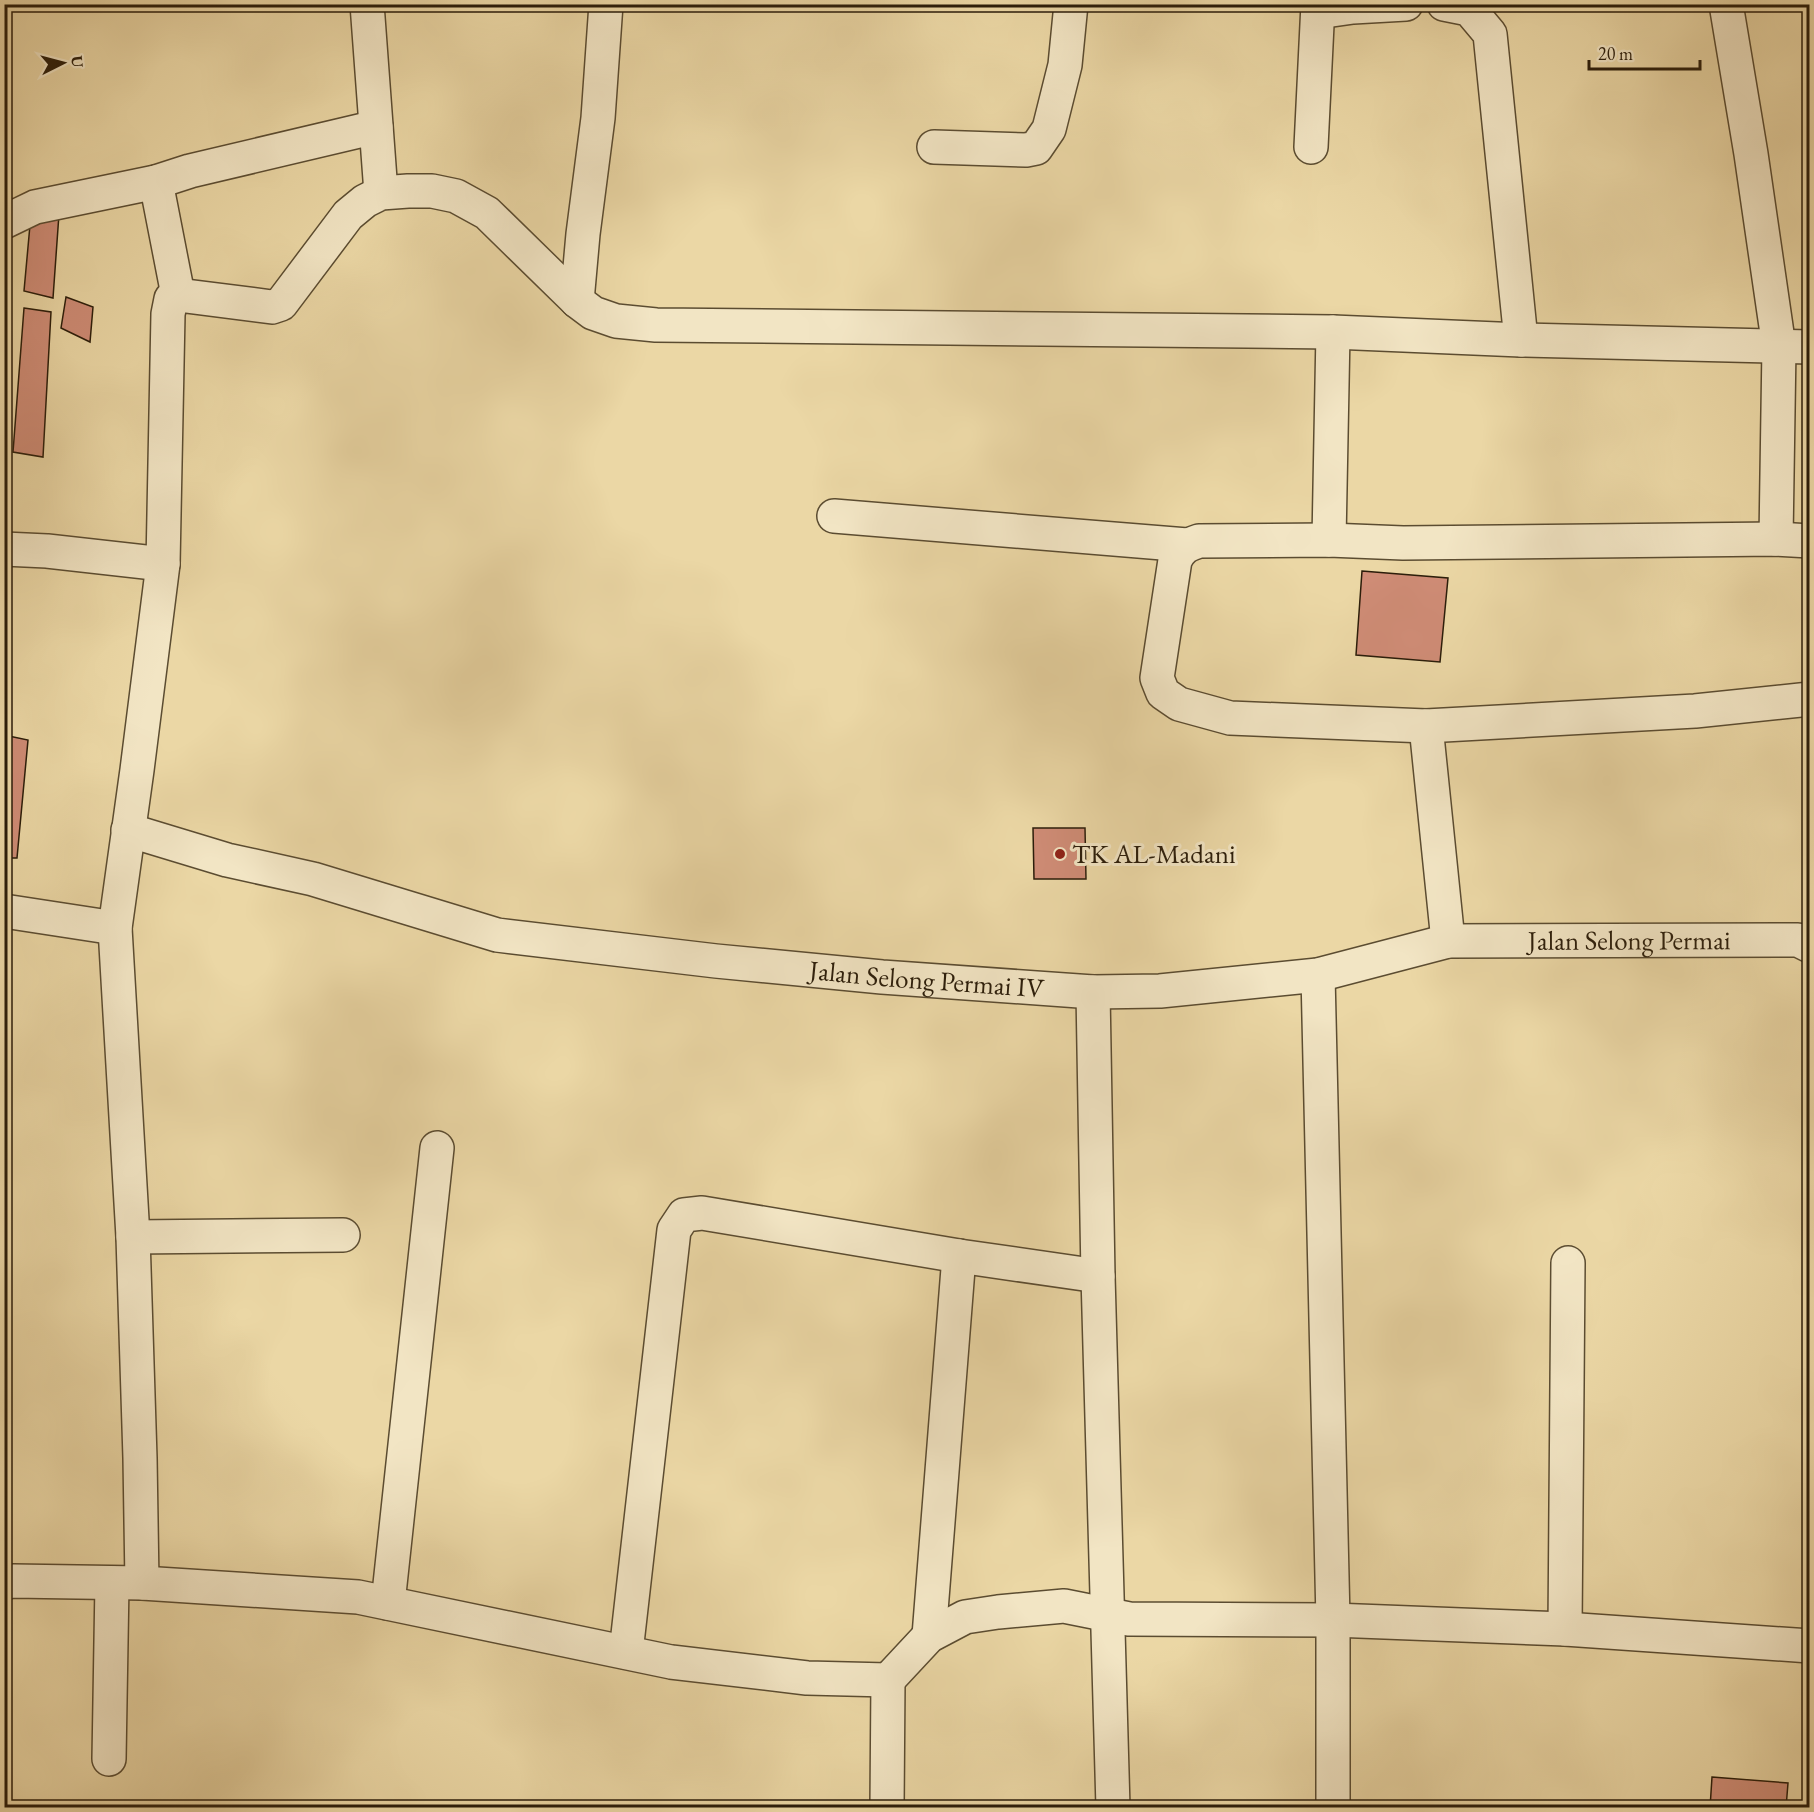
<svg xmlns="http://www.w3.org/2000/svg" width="1814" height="1812" viewBox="0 0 1814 1812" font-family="'EB Garamond',serif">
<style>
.building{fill:#cf8c76;stroke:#2b1d0a;stroke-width:1.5}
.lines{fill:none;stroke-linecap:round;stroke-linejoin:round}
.minor-casing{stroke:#5b4c31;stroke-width:36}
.minor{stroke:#f2e5c4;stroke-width:33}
.poi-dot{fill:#8f2418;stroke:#f2e5c4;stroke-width:2}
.labels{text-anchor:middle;stroke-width:6;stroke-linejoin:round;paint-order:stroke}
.poi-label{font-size:27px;fill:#2b1d0a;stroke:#f2e5c4;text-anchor:start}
.street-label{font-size:27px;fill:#2b1d0a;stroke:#f2e5c4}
</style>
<rect width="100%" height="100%" fill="#ebd7a5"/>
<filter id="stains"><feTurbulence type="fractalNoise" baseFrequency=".00333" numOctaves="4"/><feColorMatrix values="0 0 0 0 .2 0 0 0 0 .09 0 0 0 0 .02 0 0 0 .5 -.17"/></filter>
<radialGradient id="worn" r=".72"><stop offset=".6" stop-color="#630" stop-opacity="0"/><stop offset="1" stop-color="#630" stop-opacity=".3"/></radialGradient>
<path class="building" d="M59,214L53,298L24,291L30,225Z
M66,297L93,307L90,342L61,328Z
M24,308L51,312L43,457L13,452Z
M1362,571L1448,578L1440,662L1356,655Z
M4,735L28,740L17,858H4Z
M1033,828H1085L1086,879H1034Z
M1712,1777L1788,1783L1786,1808H1710Z"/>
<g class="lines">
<defs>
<g id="minor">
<path d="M367,4L381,193"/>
<path d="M1444,4L1469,9L1490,34L1521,340"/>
<path d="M1726,4L1751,154L1779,347L1776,539"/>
<path d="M1318,12L1353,7L1406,4"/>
<path d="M934,147L1026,150L1036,148L1049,129L1065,65L1071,4"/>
<path d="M1311,147L1318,4"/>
<path d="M156,182L178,295"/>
<path d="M4,222L35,207L156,182L190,171L376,127"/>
<path d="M577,301L583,234L598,118L606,4"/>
<path d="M834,516L1187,545"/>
<path d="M1329,540L1333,332"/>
<path d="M1810,541L1776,539L1403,543L1329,540L1199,541C1187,545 1181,548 1175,560L1157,678L1163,693L1179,704L1230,718L1426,726L1695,711L1810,699"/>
<path d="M4,549L47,551L163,564"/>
<path d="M1426,726L1448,941"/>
<path id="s1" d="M128,830L227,860L313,879L497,935L716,961L882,977L1093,992L1160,991L1318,975L1448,941L1798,940L1810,946"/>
<path d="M4,911L115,928"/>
<path d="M1318,975L1333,1620V1808"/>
<path d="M1093,992L1098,1276L1113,1808"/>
<path d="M133,1237L343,1235"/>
<path d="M4,1583L13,1581L142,1583L358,1597L671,1662L807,1678L888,1680L929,1636L965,1617L998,1612L1064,1606L1129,1619L1333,1620L1565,1629L1810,1646"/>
<path d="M142,1583L140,1458L133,1237L115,928L137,770L163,564L168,314L171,299L178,295L272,307L281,304L348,215L365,201L381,193L408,191H432L456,196L487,213L577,301L593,313L616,321L656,325L1333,332L1521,340L1810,347"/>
<path d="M388,1603L437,1148"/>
<path d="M1565,1629L1568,1263"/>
<path d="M929,1636L959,1256"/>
<path d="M626,1652L674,1230L684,1215L702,1213L959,1256L1098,1276"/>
<path d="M109,1759L112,1583"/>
<path d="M887,1808L888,1680"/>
</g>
</defs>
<use href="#minor" class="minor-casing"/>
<use href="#minor" class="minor"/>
</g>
<circle class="poi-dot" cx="1060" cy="854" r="6"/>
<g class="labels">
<g class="poi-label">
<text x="1072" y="863">TK AL-Madani</text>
</g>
<g class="street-label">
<text dy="9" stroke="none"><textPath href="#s1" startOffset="1524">Jalan Selong Permai</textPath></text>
<text dy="9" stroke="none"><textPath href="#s1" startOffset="816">Jalan Selong Permai IV</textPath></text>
</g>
</g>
<rect width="1814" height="1812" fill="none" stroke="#ebd7a5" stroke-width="24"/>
<rect x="6" y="6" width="1802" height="1800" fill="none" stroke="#2b1d0a" stroke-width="3"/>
<rect x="12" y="12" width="1790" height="1788" fill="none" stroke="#2b1d0a" stroke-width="1.5"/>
<g transform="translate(63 63) rotate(84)" stroke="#f2e5c4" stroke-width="4.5" paint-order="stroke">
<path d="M0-4.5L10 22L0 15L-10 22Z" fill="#2b1d0a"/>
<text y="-9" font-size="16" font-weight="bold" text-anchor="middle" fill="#2b1d0a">U</text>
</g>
<path d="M1589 60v9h111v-9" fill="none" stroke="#2b1d0a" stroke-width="3"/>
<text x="1598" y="60" font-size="18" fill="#2b1d0a" stroke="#f2e5c4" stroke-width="4.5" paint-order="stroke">20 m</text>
<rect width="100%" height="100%" filter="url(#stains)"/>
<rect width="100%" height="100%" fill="url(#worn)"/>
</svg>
